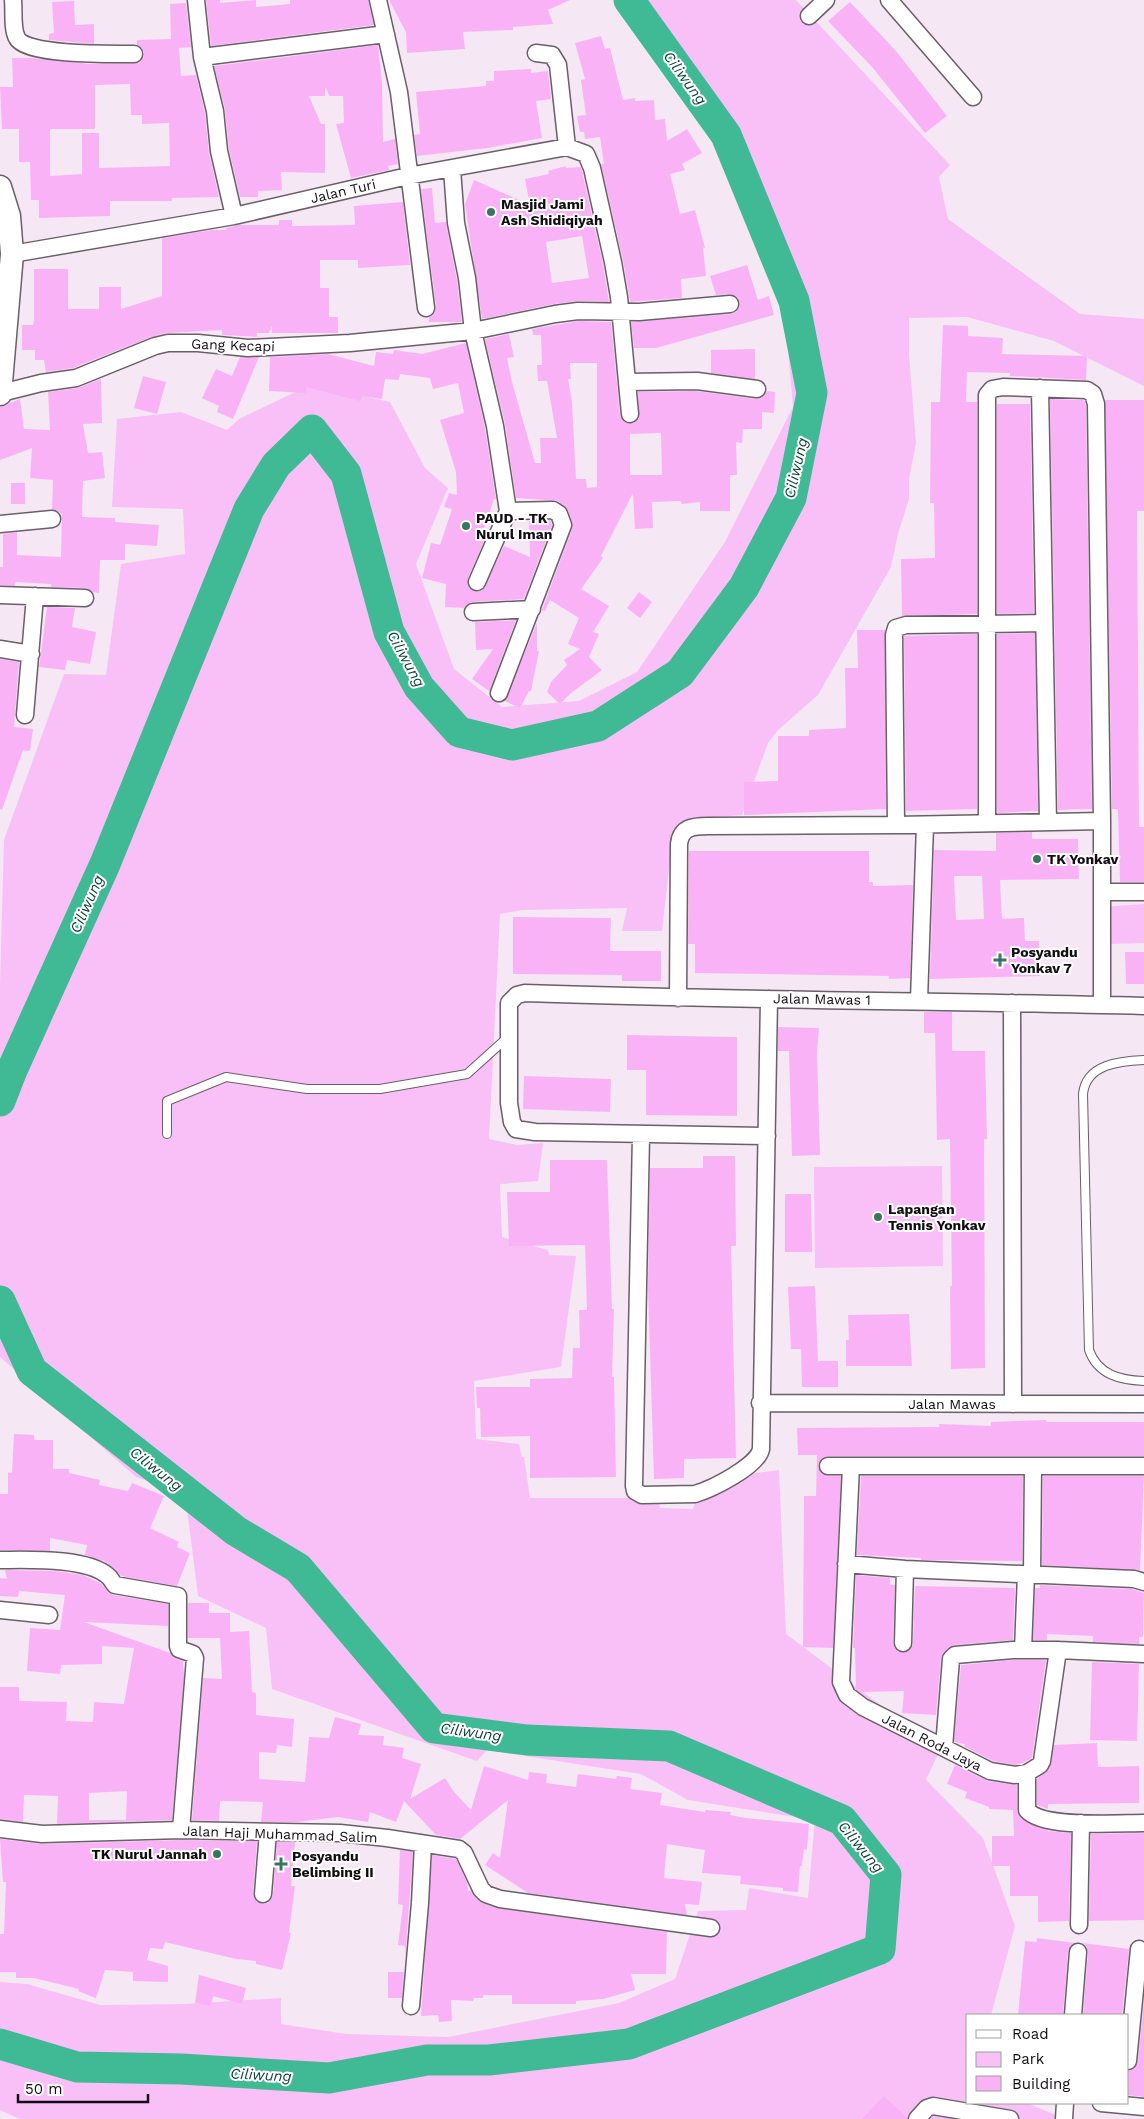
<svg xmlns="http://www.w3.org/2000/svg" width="1144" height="2119" viewBox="0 0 1144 2119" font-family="'Work Sans',sans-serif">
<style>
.green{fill:#f8c0f6}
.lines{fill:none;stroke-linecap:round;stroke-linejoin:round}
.river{stroke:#40b995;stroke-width:31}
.building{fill:#fab2f7;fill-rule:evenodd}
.lane-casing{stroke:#6a5e69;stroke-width:10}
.street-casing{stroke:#6a5e69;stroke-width:19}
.secondary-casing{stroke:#6a5e69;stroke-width:25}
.lane{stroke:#fff;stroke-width:8}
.street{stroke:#fff;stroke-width:16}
.secondary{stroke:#fff;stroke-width:22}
.poi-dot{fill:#387560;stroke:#fff;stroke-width:2}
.labels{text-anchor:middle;stroke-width:4;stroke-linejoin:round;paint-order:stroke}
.street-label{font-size:14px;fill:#120d12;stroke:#fff}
.poi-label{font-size:14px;font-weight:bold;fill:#120d12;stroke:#fff;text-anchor:start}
.water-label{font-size:15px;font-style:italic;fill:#093f30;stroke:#fff}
</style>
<rect width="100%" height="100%" fill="#f6e7f5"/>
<path class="green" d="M620,0H796L950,165L939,177L948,219L1080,314L1144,319V386L1054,341L967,317L909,318V355L916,443L909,479V499L898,534L891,567L818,695L778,730L768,743L742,815L716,817L711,826L671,851L662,931H622L627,908L522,910L500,914L489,1139L517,1145L543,1143L538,1181L500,1184L502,1237L548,1250L549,1255L576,1256L561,1367L474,1381L476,1439L519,1444L522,1457H524L530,1498H659L660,1508L693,1509L702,1480L779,1470L786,1634L940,1750L926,1780L983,1838L1015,1926L991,2015H968V2103H1027L1058,2116V2119H20L0,2110V1982L27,1984L100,2005L185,2004L281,1998V2024L346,2034L448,2037L619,2003L675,1979L698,1911L746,1910L749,1888L808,1898L815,1820L688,1800L641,1774L487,1750L477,1761L272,1689L266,1628L198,1596L185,1493L136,1477L0,1357V984L4,840L64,674L106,675L121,564L185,554L183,509L112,507L117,419L181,412L227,430L239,419L312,384L390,402L425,468L448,488L416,564L454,669L502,707L579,701L637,672L725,542L793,407L783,292L753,191Z
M1144,904V943L1109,944L1100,907Z
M942,1166L943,1266L815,1268L814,1167Z"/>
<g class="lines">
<path class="river" d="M0,1101L12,1070L105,864L249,509L276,465L312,430L346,474L389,632L419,687L459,732L512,745L598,726L680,673L744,587L791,498L812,393L794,301L726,135L629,0
M0,1301L32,1371L236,1531L298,1568L434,1728L527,1740L669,1746L842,1820L886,1875L880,1949L629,2044L489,2060H427L329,2078L181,2069L77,2067L0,2044"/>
</g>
<path class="building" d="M206,0H220V3L256,0V7L290,4V0H368L374,25L211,46Z
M389,0H570L548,10L553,24L513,27V30L463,32L465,49L407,53L406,32Z
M74,1L75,25L94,24V44L49,40V34L54,33L52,2Z
M850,2L896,51L947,116L925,133L872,67L828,21Z
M186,3L191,47L179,48L181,76L196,75L205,113L209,153L219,197L172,198V201H110V216L39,218V200H31L30,162H19V129H2L0,87H13L12,58H33L90,64L139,63L143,58L144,53L142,49L137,45V40L171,39L170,4ZM130,84L131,115H142V124L169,123L170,166L99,168V133H82V174L50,176V129H95V85Z
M601,36L605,49L610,48L623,100L635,98V101L654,100L655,120L665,119L667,141L687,129L702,153L682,164L685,170L670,174L680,214L695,210L705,248H703L706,276L681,279L682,298L630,302L623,260L601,164H604L600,137L585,139L584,132H580L577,116L586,115L581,80L585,79L575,43Z
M378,45L382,83L383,142L395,139L398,164L388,166L389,170L351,178L336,124L344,123L343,96H329L326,88H325V96H309L321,124H325V173L281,172L282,190L258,191V197H240L229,149L225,109L214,66Z
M531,69V73L548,71L551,99L536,101L542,138L487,148L417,156L414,135L420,134L416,92L486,86V81H494V71Z
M566,166V168L581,167L582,171L603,264L609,302L578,301L554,304L482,319L465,204L474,180L530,205L525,179L549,174L548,171ZM582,236L589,278L552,283L546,242Z
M432,188L435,223L446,222L457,280L462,322H429V317L435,312L436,307L421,189Z
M403,202L410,265L358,268V260H320V288H329V317H338V333H272V326L269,333H257V336L261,337L222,335V330L166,333L151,337L73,368L46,372L44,360H35V350H22V325H33L34,321V269H68V309H99V287H121V309L162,296V238L212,230H226V228L238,225H279V220H292V226L355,225L354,206Z
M747,265L758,300L769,296L774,315L656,348H634L631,322L731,314L736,312L740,304L738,298L730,294L716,295L710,276Z
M579,321L611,322L620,415L626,423L635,422L639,418L638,392L696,391L756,399L761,398L767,391L775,392L774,413L762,412V429H743L742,443L736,442L737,475H730V511H700V502L682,504L681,501L652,502L653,528L635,529L633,493L601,556L603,558L581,589L609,606L593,632L599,634L589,657L602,670L571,693L560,704L547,692L551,682L567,665L564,660L580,649L568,644L579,618L550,600L545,611L542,610L572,529V522L568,510L558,501L516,498L505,424L485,339L509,334L514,357L507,358L512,382L535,463H541L540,438H557L547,381H538L537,365H542L541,335H533L532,329ZM570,363H597V487L587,488L586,479H576L572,402L568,379H571ZM661,433L662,475H630V434Z
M943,325L968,326V336L1003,338L1002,354L1087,356L1086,380L1010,376V373L967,372L966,402H977V614L902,616L901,559L935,558L934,503H930L931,402H940Z
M466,343L485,428L496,499H494L481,537L485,539L468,578L469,588L478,592L483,590L504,546L530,557L529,521L550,520L552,525L524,599L472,602L464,608L445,607L446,584L422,578L431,543L440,545L452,509L444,507L449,493L457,495L456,472L440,420L464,413L458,383L433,389L430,378L400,374L399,380L385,379L382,399L362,396L360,401L306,387V393L269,391L270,357L328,354L374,366L376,352L393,354L394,350L422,354Z
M755,349V379L711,373V350Z
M240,357H259L233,419L217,412L219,406L202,398L216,369L232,376Z
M143,376L166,382L157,414L134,408Z
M101,379L102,423L83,424L88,453L102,452L105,478L83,481L82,517L115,518V522L159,525L157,546L125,544V560H100L99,593L93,592L85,588L51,587V584L15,582V586L0,585V567H3V534L17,532V555L61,557L62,514L52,509L53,480L30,478L32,448L0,460V407L20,399L24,429L50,430L48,392L78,388Z
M1050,399L1084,400L1086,406L1092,809H1087L1058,810Z
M1105,400H1144V511H1137L1139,827H1144V882H1120L1118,809H1112Z
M997,404H1030L1034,613L997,614Z
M11,483H25V504H11Z
M639,592L652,602L640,618L627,608Z
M47,607L75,608L72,627L96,632L90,664L67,660L65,670L39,667Z
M516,620L490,689L489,691L472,679L493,649L476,650L475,622Z
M537,623V651H539L531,691H529L520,708L505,701Z
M857,630H885L886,809L744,815V782L778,781V736H809V730L846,728L845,668H858Z
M1035,633L1038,811L997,813V634Z
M977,634V809L906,811L904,636Z
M0,659L19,662L14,727L33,729L30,751L23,750L2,810L0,809Z
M1032,832V839H1078L1079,879L1000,880L1002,919L1024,918L1025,941H1039L1040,976L930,979L934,850L996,851V833ZM954,876H982L984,919L956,920Z
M689,851H869V882H873V886L913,885L910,978L889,979V976L695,973V944H688Z
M513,917L611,918L610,951H661V981H622V975L513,974Z
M1125,952H1144V984H1126Z
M924,1012H952V1051H985L987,1139H984L985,1368L951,1369L950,1286H952L950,1139L937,1140L935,1033H924Z
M778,1027L819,1028L817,1052L820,1155L792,1156L789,1051H778Z
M627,1035L737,1037V1116L646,1115V1070H627Z
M524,1076L611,1079L610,1112L523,1109Z
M703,1156H735L736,1246H731L736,1458L684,1459V1478L654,1479L648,1288L650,1168H703Z
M550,1160H607L612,1309H614L612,1377H614L616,1477L530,1478V1436L481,1437L480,1408H477L476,1387H530V1379L572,1378L573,1348H580L579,1310H587L585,1245L509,1246L507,1192H550Z
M785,1194H811L812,1252H785Z
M815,1286L818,1361H838V1387H802L801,1349H791L788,1287Z
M909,1314L912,1366H846V1340H849L848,1315Z
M1046,1420V1422H1144V1456H828L823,1458L818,1466L820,1471L828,1476H841L833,1648L803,1647L804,1496H816L817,1455H798L797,1428L939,1427V1424L991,1426V1422Z
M14,1434L34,1435V1440H53V1469H69V1473L100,1480L99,1485L128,1491L132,1483L164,1496L150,1528L179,1542L177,1547L190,1553L177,1586L121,1576L115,1569L104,1561L85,1555L87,1545L50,1538V1551L0,1550V1494H8V1473H12Z
M861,1476H1023L1022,1561L921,1560V1558L857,1555Z
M1043,1476H1144L1140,1570L1042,1565Z
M5,1570L55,1571L83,1575L102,1584L108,1592L113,1595L168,1604V1626L84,1622L170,1653L175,1658L183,1661L184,1676L172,1820L57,1824L58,1796L24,1795L23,1822L0,1819V1687H19V1701L67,1702L66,1721L93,1722L94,1702L124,1704L134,1648L102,1646V1664L61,1665L60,1674L27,1671L30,1628L60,1630L65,1595L19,1591L18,1597L0,1596V1578L7,1579ZM127,1791L126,1820H89V1793Z
M856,1575L890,1578V1585H895L893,1643L898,1652H907L913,1644L915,1586L1015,1588L1013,1640L954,1645L948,1648L941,1658L936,1715L902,1713L904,1691L860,1692L856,1690L855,1648H853Z
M1040,1585L1132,1589L1144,1593L1143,1637H1139V1644L1093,1642V1636L1047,1634V1640H1033L1035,1588H1040Z
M188,1603H209V1613H230V1632L249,1631L252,1692L256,1693V1715L294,1719L292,1747L277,1745L276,1753L259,1752V1779L305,1782L309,1737L329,1738L335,1717L361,1724L358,1735L384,1736L383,1745L404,1748L402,1758L421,1764L410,1799L445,1778L454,1792L471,1810L484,1766L528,1780L529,1772L547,1774L546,1783L576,1787L578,1774L616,1779L617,1776L632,1778L630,1789L662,1793L660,1805L705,1812V1810L731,1812L730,1815L745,1818L809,1824L807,1850L804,1849L802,1866H800L798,1892L783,1891V1888L740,1884L741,1876L702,1873L705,1850L667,1844L664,1878L702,1882L699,1905L685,1904L687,1915L528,1893L485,1865L493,1853L500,1858L508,1800L460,1839L436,1835L404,1801L396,1822L370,1812L368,1822L338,1817L297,1822H261L263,1802L220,1801L219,1821L192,1820L203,1678L222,1679L220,1638H188Z
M1013,1660H1046L1032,1758L1023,1763L1015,1765L993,1761L964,1746L965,1744L954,1742L961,1665Z
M1092,1662L1139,1664L1137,1741L1090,1740Z
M1097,1743L1098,1767L1139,1766V1803L1048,1804V1809L1037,1805V1779L1049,1769L1054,1745Z
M955,1765L988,1781L1017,1785V1810L1021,1818L1032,1825L1049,1831L1071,1833L1069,1921L1038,1922V1896H1010V1866H992V1836H1014L1013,1810L989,1809V1807L965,1798L967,1792L947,1784Z
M1144,1833V1920L1089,1921L1091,1834Z
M0,1839L42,1844L181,1840L257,1841L253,1894L257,1902L263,1904L268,1903L273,1895L277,1842H295L291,1886H295L289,1932L291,1933L282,1970L256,1964V1961L236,1959L165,1942L163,1949L150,1948L147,1960L168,1966V1982L133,1981V1972L105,1970L96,1998L78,1991L79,1989L34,1978H16V1972H0V1934H4L6,1882H3Z
M400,1850L413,1852L405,1960V1946L398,1945L403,1905L398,1904Z
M432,1855L456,1859L467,1882L468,1891L471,1890L482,1903L497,1908L667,1932L666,1974H631L635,1990L603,1999L576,2001V2004H512V1995H483V1998H474L473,2001L451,2000L452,2021L439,2022L438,2015L421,2016Z
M1037,1938L1075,1943L1070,1946L1068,1951L1063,2015H1018L1025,1941L1037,1942Z
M1083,1943L1129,1949L1122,2015H1083L1088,1953L1087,1947Z
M388,1972H404L402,1998H388Z
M199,1975L246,1988L242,2004L213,1996L211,2006L195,2003Z
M1144,2000V2097L1128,2095V2071L1136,2067L1138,2062Z
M884,2096L907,2117V2119H862Z"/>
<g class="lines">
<defs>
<path id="lane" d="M1144,1060C1120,1061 1086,1064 1083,1094L1089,1350C1098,1375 1120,1380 1144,1381
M167,1134V1101L226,1077L307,1089H380L467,1074L508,1037"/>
<path id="street" d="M13,0C14,11 12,29 17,38C26,56 114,54 134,54
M196,0L202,57L215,111L219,151L234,216
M378,0L399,92L426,308
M889,0L973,97
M809,16L826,0
M202,57L386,34
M567,147L586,154L592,168L613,262L619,297L630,414
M452,169L456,223L467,278L473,331L495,426L508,511L553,510L559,514L563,525L499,693
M12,254L234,216L408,176L567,147L558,65L552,55L536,53
M627,382L697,381L757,389
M1040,388L1048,822
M1,393L41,383L76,378L155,346L168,343H198L248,348L350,343L473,331L555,314L578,311L639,312L730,304
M0,524L52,519
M477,582L508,511
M0,595L85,598
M473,612L532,609
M0,649L31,654
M25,715L35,596
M987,823V395L992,389L1003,387L1087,390L1093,394L1096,404L1102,821V1005
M896,825L894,635L896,628L906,625L1044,623
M1102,892H1144
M678,998L679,844C681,827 693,826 708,826L896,825L1102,821
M919,1000L925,825
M1012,1003L1013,1404
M641,1135L634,1486L635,1491L642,1495L695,1494C712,1489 758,1466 761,1449L769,999
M767,1136L535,1132L516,1129L512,1122L509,1103V1003L517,995L525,993C731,1000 938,1001 1144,1006
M760,1403L1144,1404
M828,1466H1144
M851,1466L841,1682L847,1695L863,1707L990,1771L1015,1775L1027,1773V1810C1042,1829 1119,1823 1144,1823
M0,1560C26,1560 87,1557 108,1576C111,1578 112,1582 115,1585L178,1596V1646L179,1649L193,1654L195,1658L181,1830
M846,1564L905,1569L1134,1579L1144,1582
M1032,1575L1033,1466
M0,1610L49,1615
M903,1643L905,1569
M1023,1650L1026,1574
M944,1747L951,1659L955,1655L1013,1650H1058L1144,1654
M1027,1773L1040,1765L1042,1761L1058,1650
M0,1829L42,1834L181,1830L340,1833L387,1838L459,1849L464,1853L481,1889L486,1894L500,1899L711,1928
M263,1894L268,1832
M1079,1925L1081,1823
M411,2006L420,1903L423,1844
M1073,2015L1078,1952
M1128,2061L1139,1949
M1101,2103L1144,2107
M917,2119L927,2108L933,2106L1010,2119
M1064,2119L1065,2103"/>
<path id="secondary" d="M0,187L9,216L12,254L0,394"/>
</defs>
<use href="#lane" class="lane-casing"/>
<use href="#street" class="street-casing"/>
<use href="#secondary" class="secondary-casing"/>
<use href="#lane" class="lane"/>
<use href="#street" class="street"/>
<use href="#secondary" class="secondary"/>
</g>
<g class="poi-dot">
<circle cx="491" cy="212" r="5"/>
<circle cx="466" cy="526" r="5"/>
<circle cx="1037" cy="859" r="5"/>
<path d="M997.5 952.5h5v5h5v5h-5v5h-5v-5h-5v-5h5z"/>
<circle cx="878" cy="1217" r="5"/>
<circle cx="217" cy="1854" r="5"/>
<path d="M278.5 1856.5h5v5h5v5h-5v5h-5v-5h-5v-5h5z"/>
</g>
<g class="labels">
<g class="street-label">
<text transform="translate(343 191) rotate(-13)" y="5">Jalan Turi</text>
<text transform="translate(233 345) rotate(2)" y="5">Gang Kecapi</text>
<text transform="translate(822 999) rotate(1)" y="5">Jalan Mawas 1</text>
<text x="952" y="1409">Jalan Mawas</text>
<text transform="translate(932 1742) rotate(27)" y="5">Jalan Roda Jaya</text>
<text transform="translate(280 1834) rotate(2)" y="5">Jalan Haji Muhammad Salim</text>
</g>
<g class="poi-label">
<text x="501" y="209">Masjid Jami<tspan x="501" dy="16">Ash Shidiqiyah</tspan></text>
<text x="476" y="523">PAUD - TK<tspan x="476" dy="16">Nurul Iman</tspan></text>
<text x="1047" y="864">TK Yonkav</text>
<text x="1011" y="957">Posyandu<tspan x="1011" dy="16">Yonkav 7</tspan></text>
<text x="888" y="1214">Lapangan<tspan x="888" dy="16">Tennis Yonkav</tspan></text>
<text x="207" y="1859" text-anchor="end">TK Nurul Jannah</text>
<text x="292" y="1861">Posyandu<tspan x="292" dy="16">Belimbing II</tspan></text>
</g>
<g class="water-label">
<text transform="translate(685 78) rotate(54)" y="5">Ciliwung</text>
<text transform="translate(796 468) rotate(-77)" y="5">Ciliwung</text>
<text transform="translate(406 659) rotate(61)" y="5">Ciliwung</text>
<text transform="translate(87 904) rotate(-66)" y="5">Ciliwung</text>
<text transform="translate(156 1469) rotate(38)" y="5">Ciliwung</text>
<text transform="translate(471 1732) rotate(8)" y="5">Ciliwung</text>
<text transform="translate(861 1847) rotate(50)" y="5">Ciliwung</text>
<text transform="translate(261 2075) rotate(3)" y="5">Ciliwung</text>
</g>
</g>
<rect x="966" y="2014" width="162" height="90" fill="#ffffff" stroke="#a09ea0"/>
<rect x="976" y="2030" width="25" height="8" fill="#ffffff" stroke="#a09ea0"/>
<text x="1012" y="2039" font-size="15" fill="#120d12">Road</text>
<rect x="976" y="2052" width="25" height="15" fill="#f8c0f6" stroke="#a09ea0"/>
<text x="1012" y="2064" font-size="15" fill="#120d12">Park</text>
<rect x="976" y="2076" width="25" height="15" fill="#fab2f7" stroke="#a09ea0"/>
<text x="1012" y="2089" font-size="15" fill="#120d12">Building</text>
<path d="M18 2094v8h130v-8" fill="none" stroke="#120d12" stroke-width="2.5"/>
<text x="25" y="2094" font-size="15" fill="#120d12" stroke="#ffffff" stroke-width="4" paint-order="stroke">50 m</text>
</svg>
